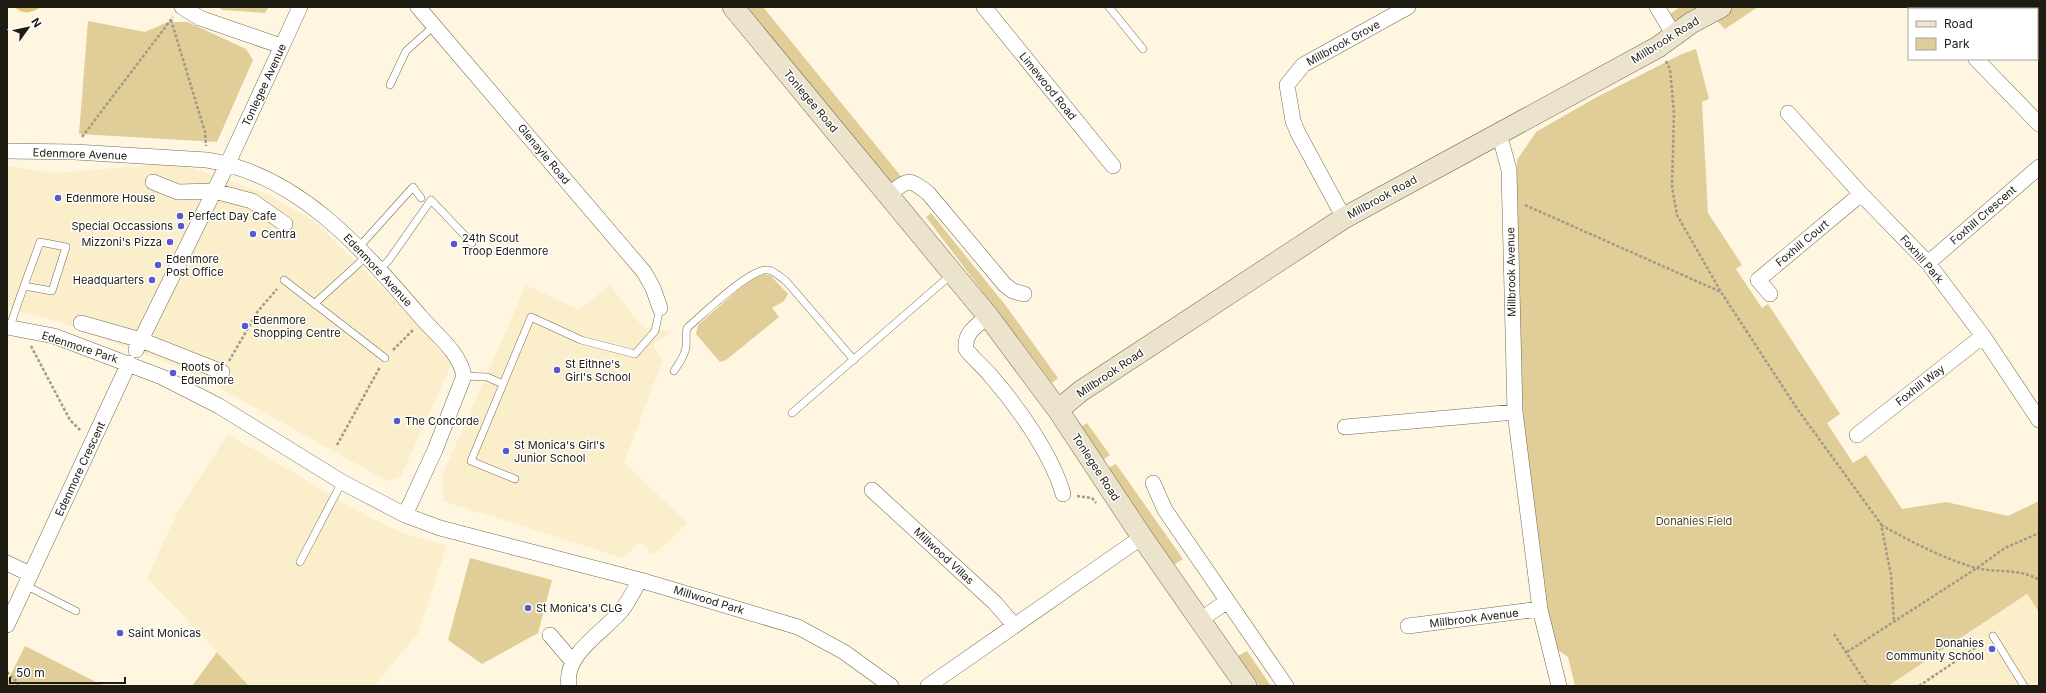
<svg xmlns="http://www.w3.org/2000/svg" width="2046" height="693" viewBox="0 0 2046 693" font-family="Inter,sans-serif">
<style>
.built{fill:#fbeecb}
.green{fill:#e0cd98}
.forest{fill:#e4c46a}
.lines{fill:none;stroke-linecap:round;stroke-linejoin:round}
.lane-casing{stroke:#746b53;stroke-width:8}
.street-casing{stroke:#746b53;stroke-width:16}
.secondary-casing{stroke:#746b53;stroke-width:22}
.path{stroke:#a09a89;stroke-width:2.5;stroke-dasharray:3 2;stroke-linecap:butt}
.lane{stroke:#fff;stroke-width:7}
.street{stroke:#fff;stroke-width:15}
.secondary{stroke:#ece3cc;stroke-width:21}
.poi-dot{fill:#5759d1;stroke:#fff;stroke-width:1.5}
.labels{text-anchor:middle;stroke-width:3;stroke-linejoin:round;paint-order:stroke}
.street-label{font-size:11px;fill:#1e1b11;stroke:#fff}
.poi-label{font-size:11px;fill:#1e1b11;stroke:#fff;text-anchor:start}
.park-label{font-size:11px;fill:#51441d;stroke:#fff}
</style>
<rect width="100%" height="100%" fill="#fef6e0"/>
<path class="built" d="M178,163L268,194L315,222L426,331L451,365L401,476L387,481L191,372L57,321L7,308V166L55,173Z
M526,285L579,310L610,285L644,329L650,327L671,332L653,345L663,360L624,463L688,523L653,555L640,542L623,558L443,501V474Z
M228,434L365,515L405,534L447,545L418,633L374,686H250L147,578L179,509Z
M2028,594L2039,612V686H1888Z"/>
<path class="green" d="M218,7H269L265,13L223,10Z
M733,7H763L909,186L887,192Z
M1680,7H1725L1674,35L1664,18Z
M1732,7H1758L1725,29L1718,22L1722,13Z
M88,21L145,32L168,22H188L246,49L253,60L217,142L79,134Z
M1696,49L1709,99L1702,102L1708,213L1742,265L1736,269L1762,308L1768,304L1840,414L1827,423L1853,463L1866,455L1902,509L1946,502L2008,516L2039,501V612L2027,594L1888,686H1575L1568,657L1549,644L1515,412L1517,160L1536,132L1595,98L1682,54Z
M931,213L1006,306L1058,378L1052,383L926,217Z
M763,274L771,276L788,294L784,301L772,308L779,317L726,360L720,362L696,334L698,325L750,279Z
M1087,423L1110,455L1096,465L1073,432Z
M1116,464L1183,559L1173,565L1108,468Z
M470,558L552,580L538,633L482,664L448,640Z
M25,646L104,686H7V682Z
M1247,651L1271,686H1259L1238,656Z
M217,652L249,686H192Z"/>
<path class="forest" d="M14,7H39V8C29,14 23,14 14,7Z"/>
<g class="lines">
<defs>
<path id="lane" d="M1109,7L1143,49
M390,85L406,51L434,26
M359,247L413,187L421,198
M380,269L389,260L431,200L472,243
M284,280L385,358
M314,304L367,256
M10,327C19,298 30,270 40,242L66,247L52,291L24,286
M674,371C679,363 685,356 686,347C687,340 685,335 687,328C701,316 751,267 768,270C775,271 780,277 786,281L854,360
M464,376L487,377L503,384
M792,413L952,274
M515,479L471,461L531,317L581,340L635,354L655,331L660,308
M300,562L342,482
M25,585L76,611
M1993,636L2024,686"/>
<path id="street" d="M182,7L200,18L281,46
M418,7L644,272L653,288L660,308
M984,7L1113,166
M1657,7L1674,35
M1926,7L1928,9
M1976,59L2039,124
M1788,113L1861,194L1928,263L1983,336L2039,420
M1496,134L1502,144L1509,170L1515,412L1540,609L1559,686
M7,151L75,152L207,160C300,175 362,249 420,316C436,335 459,351 464,376L435,450L405,515
M153,182L178,192L214,191L252,201L285,224
M888,195C908,180 907,177 928,193L1005,285L1013,291L1024,294
M1344,218L1298,133L1293,121L1287,85L1303,65L1408,7
M1928,263L2039,167
M1770,294L1758,280L1861,194
M988,316C977,326 964,332 966,349C973,359 983,366 991,376C1018,407 1052,455 1063,494
M81,323L141,340L222,372
M7,327L54,336L162,377L219,406L342,482L405,515L440,528L640,580
M136,350L228,163L300,7
M1345,427L1515,412
M1857,435L1983,336
M1153,483L1165,510L1286,686
M872,490L995,603L1014,625
M7,563L30,574
M1200,620L1226,602
M7,625L129,363
M1408,626L1540,609
M550,635L573,662
M569,686C563,654 604,632 622,610C629,601 634,590 640,580L798,627L844,652L891,686
M928,686L1142,537"/>
<path id="secondary" d="M733,7L988,316L1058,410L1142,537L1246,686
M1058,410L1081,391L1344,218L1658,47L1691,23L1721,7"/>
</defs>
<use href="#lane" class="lane-casing"/>
<use href="#street" class="street-casing"/>
<use href="#secondary" class="secondary-casing"/>
<path class="path" d="M171,20L205,132L206,146
M1666,61L1670,69L1674,113L1672,187L1677,215L1721,292L1798,410L1881,524L1891,575L1894,622
M82,137L173,17
M1525,205L1721,292
M31,346L70,420L81,431
M393,350L413,330
M229,361L258,311L277,289
M337,445L380,367
M1077,496L1092,498L1096,503
M1881,525C1912,542 1942,558 1976,568C1996,573 2020,568 2039,580
M1834,634L1868,686
M1847,652L1977,568L2005,548L2039,533
M7,672L17,682L18,686
M1919,686L1984,642"/>
<use href="#lane" class="lane"/>
<use href="#street" class="street"/>
<use href="#secondary" class="secondary"/>
</g>
<g class="poi-dot">
<circle cx="58" cy="198" r="4"/>
<circle cx="180" cy="216" r="4"/>
<circle cx="181" cy="226" r="4"/>
<circle cx="253" cy="234" r="4"/>
<circle cx="170" cy="242" r="4"/>
<circle cx="454" cy="244" r="4"/>
<circle cx="158" cy="265" r="4"/>
<circle cx="152" cy="280" r="4"/>
<circle cx="245" cy="326" r="4"/>
<circle cx="557" cy="370" r="4"/>
<circle cx="173" cy="373" r="4"/>
<circle cx="397" cy="421" r="4"/>
<circle cx="506" cy="451" r="4"/>
<circle cx="528" cy="608" r="4"/>
<circle cx="120" cy="633" r="4"/>
<circle cx="1992" cy="649" r="4"/>
</g>
<g class="labels">
<g class="street-label">
<text transform="translate(1665 40) rotate(-32)" y="4">Millbrook Road</text>
<text transform="translate(1343 43) rotate(-29)" y="4">Millbrook Grove</text>
<text transform="translate(264 85) rotate(-65)" y="4">Tonlegee Avenue</text>
<text transform="translate(1048 86) rotate(51)" y="4">Limewood Road</text>
<text transform="translate(811 101) rotate(50)" y="4">Tonlegee Road</text>
<text transform="translate(80 154) rotate(2)" y="4">Edenmore Avenue</text>
<text transform="translate(544 154) rotate(50)" y="4">Glenayle Road</text>
<text transform="translate(1382 197) rotate(-29)" y="4">Millbrook Road</text>
<text transform="translate(1983 215) rotate(-41)" y="4">Foxhill Crescent</text>
<text transform="translate(1802 243) rotate(-40)" y="4">Foxhill Court</text>
<text transform="translate(1922 259) rotate(49)" y="4">Foxhill Park</text>
<text transform="translate(378 270) rotate(47)" y="4">Edenmore Avenue</text>
<text transform="translate(1511 272) rotate(-91)" y="4">Millbrook Avenue</text>
<text transform="translate(80 347) rotate(18)" y="4">Edenmore Park</text>
<text transform="translate(1110 373) rotate(-34)" y="4">Millbrook Road</text>
<text transform="translate(1920 385) rotate(-38)" y="4">Foxhill Way</text>
<text transform="translate(1096 467) rotate(57)" y="4">Tonlegee Road</text>
<text transform="translate(80 469) rotate(-65)" y="4">Edenmore Crescent</text>
<text transform="translate(944 556) rotate(43)" y="4">Millwood Villas</text>
<text transform="translate(709 600) rotate(17)" y="4">Millwood Park</text>
<text transform="translate(1474 618) rotate(-7)" y="4">Millbrook Avenue</text>
</g>
<g class="poi-label">
<text x="66" y="202">Edenmore House</text>
<text x="188" y="220">Perfect Day Cafe</text>
<text x="173" y="230" text-anchor="end">Special Occassions</text>
<text x="261" y="238">Centra</text>
<text x="462" y="242">24th Scout<tspan x="462" dy="13">Troop Edenmore</tspan></text>
<text x="162" y="246" text-anchor="end">Mizzoni's Pizza</text>
<text x="166" y="263">Edenmore<tspan x="166" dy="13">Post Office</tspan></text>
<text x="144" y="284" text-anchor="end">Headquarters</text>
<text x="253" y="324">Edenmore<tspan x="253" dy="13">Shopping Centre</tspan></text>
<text x="565" y="368">St Eithne's<tspan x="565" dy="13">Girl's School</tspan></text>
<text x="181" y="371">Roots of<tspan x="181" dy="13">Edenmore</tspan></text>
<text x="405" y="425">The Concorde</text>
<text x="514" y="449">St Monica's Girl's<tspan x="514" dy="13">Junior School</tspan></text>
<text x="536" y="612">St Monica's CLG</text>
<text x="128" y="637">Saint Monicas</text>
<text x="1984" y="647" text-anchor="end">Donahies<tspan x="1984" dy="13">Community School</tspan></text>
</g>
<g class="park-label">
<text x="1694" y="525">Donahies Field</text>
</g>
</g>
<rect width="2046" height="693" fill="none" stroke="#1e1b11" stroke-width="16"/>
<rect x="1908" y="8" width="130" height="52" fill="#ffffff" stroke="#a5a4a0"/>
<rect x="1916" y="21" width="20" height="6" fill="#ece3cc" stroke="#a5a4a0"/>
<text x="1944" y="28" font-size="12" fill="#1e1b11">Road</text>
<rect x="1916" y="38" width="20" height="12" fill="#e0cd98" stroke="#a5a4a0"/>
<text x="1944" y="48" font-size="12" fill="#1e1b11">Park</text>
<g transform="translate(28 28) rotate(57)" stroke="#ffffff" stroke-width="3" paint-order="stroke">
<path d="M0-3L7 15L0 10L-7 15Z" fill="#1e1b11"/>
<text y="-6" font-size="11" font-weight="bold" text-anchor="middle" fill="#1e1b11">N</text>
</g>
<path d="M10 677v6h115v-6" fill="none" stroke="#1e1b11" stroke-width="2"/>
<text x="16" y="677" font-size="12" fill="#1e1b11" stroke="#ffffff" stroke-width="3" paint-order="stroke">50 m</text>
</svg>
